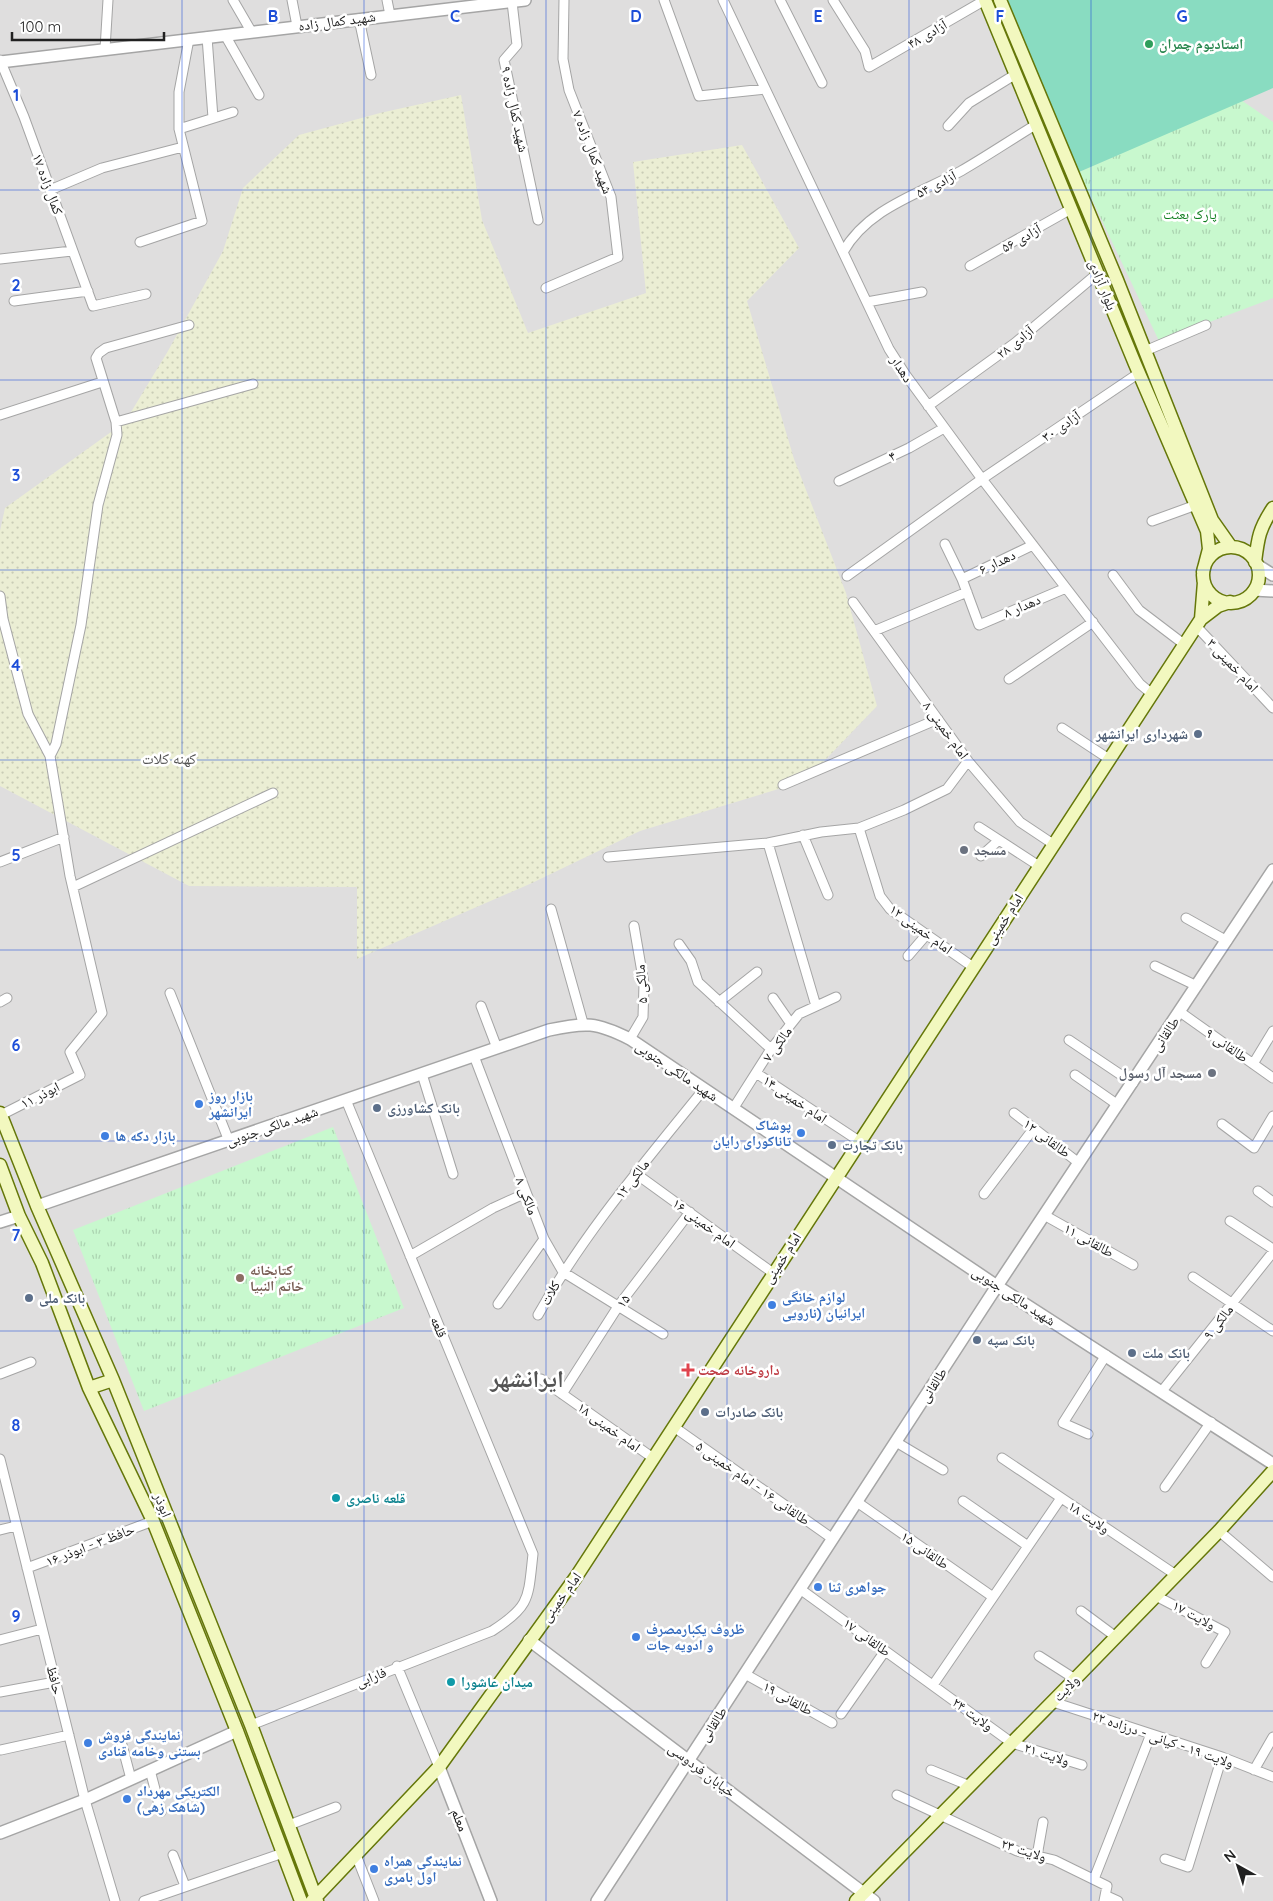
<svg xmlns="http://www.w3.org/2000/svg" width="1273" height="1901" viewBox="0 0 1273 1901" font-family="Quicksand,'Noto Naskh Arabic',sans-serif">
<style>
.residential{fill:#dfdede}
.farmland{fill:url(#farmland-dots)}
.park{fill:url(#park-tufts)}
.pitch{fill:#89dcc1}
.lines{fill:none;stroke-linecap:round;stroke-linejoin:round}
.minor-casing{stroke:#a5a5a5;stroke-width:11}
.tertiary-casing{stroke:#a5a5a5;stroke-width:14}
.secondary-casing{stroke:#657709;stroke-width:15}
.minor{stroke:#fff;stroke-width:9}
.tertiary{stroke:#fff;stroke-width:11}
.secondary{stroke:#f2f8bf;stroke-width:12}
.grid{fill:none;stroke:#1d4ed8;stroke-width:1;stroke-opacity:0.55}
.leisure-dot{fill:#2e9e5b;stroke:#fff;stroke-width:2}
.service-dot{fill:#5c6f8a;stroke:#fff;stroke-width:2}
.worship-dot{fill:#6b7280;stroke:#fff;stroke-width:2}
.shop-dot{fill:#3f7fe0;stroke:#fff;stroke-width:2}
.education-dot{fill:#8d6e63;stroke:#fff;stroke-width:2}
.health-dot{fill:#e0444e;stroke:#fff;stroke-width:2}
.culture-dot{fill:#0f9aa8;stroke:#fff;stroke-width:2}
.labels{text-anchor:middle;stroke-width:5;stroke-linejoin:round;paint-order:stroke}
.street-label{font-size:14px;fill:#212121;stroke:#fff}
.leisure-label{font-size:14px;font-weight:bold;fill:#27864d;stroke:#fff;text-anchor:start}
.park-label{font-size:14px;fill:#107e1f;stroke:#fff}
.service-label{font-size:14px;font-weight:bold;fill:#4e5e75;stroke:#fff;text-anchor:start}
.worship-label{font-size:14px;font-weight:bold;fill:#5b616d;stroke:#fff;text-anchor:start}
.shop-label{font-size:14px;font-weight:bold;fill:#366cbe;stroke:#fff;text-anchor:start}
.education-label{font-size:14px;font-weight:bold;fill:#785e54;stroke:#fff;text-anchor:start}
.health-label{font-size:14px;font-weight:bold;fill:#be3a42;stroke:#fff;text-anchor:start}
.culture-label{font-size:14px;font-weight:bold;fill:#0d838f;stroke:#fff;text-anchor:start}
.neighbourhood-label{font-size:15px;fill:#545454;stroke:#fff}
.town-label{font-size:24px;font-weight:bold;fill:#545454;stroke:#fff}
.grid-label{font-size:16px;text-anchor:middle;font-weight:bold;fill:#1d4ed8;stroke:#fff;stroke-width:5;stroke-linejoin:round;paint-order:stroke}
</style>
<defs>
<pattern id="farmland-dots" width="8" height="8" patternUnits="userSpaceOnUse" patternTransform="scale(1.25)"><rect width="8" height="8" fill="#ebeed4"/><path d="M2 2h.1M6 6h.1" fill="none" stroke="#c9ccb6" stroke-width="1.8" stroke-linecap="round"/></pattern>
<pattern id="park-tufts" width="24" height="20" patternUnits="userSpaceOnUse" patternTransform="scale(1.25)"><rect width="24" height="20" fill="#c8f8ce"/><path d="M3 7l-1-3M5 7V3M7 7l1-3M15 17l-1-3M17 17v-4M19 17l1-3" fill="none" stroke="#acd4b1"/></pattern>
</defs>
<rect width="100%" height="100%" fill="#f1eee8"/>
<path class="residential" d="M0,0H1273V1901H0Z"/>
<path class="farmland" d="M461,95L482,220L528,333L646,293L633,162L742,145L799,248L747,301L794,459L846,593L877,706L805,781L640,831L532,883L357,959V887L189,886L0,786V531L5,508L125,422L168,351L223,251L243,188L299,135L380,113Z"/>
<path class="park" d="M1241,100L1273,122V298L1159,341L1079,172Z
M333,1127L404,1308L144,1411L73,1230Z"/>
<path class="pitch" d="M1005,0H1273V88L1079,172Z"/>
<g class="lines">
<defs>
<path id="minor" d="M233,0L251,31
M292,0L297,26
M387,0L390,15
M664,0L699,96L765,89
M723,0L889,349L905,374L982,479L1140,684L1152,694
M780,0L822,83
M833,0L865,51L869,67L985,0
M512,2L517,45L504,60L538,220
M359,19L371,75
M225,35L259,95
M207,37L213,118
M105,49L108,0
M0,60L24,117L93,306L146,294
M948,126L969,103L1016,74
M179,129L233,112
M50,190L102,168L183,147
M140,242L202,221L179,129V92L189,39
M843,252C868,208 919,194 961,171C987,156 1012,139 1037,124
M0,259L72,251
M970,266L1071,209
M546,288L618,257L611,197L569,90L563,59L564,0
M14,301L88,291
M867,302L922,292
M1145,351L1206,325
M928,406L1015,343L1098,273
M0,415L102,382
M116,422L253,384
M839,481L909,448L944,428
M1152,521L1196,505
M945,544L962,579L979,625L1066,588
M1113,575L1139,610L1185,645
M847,576L982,479L1139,373
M962,579L1033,545
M0,596L3,619L28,714L50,756L70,876L102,1013L70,1052L80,1075L1,1115
M853,602L968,761L1020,822L1053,844
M1197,627L1273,708
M874,631L967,592
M1009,679L1093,622
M1062,728L1109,759
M50,756L56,744L81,625L98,505L117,435L116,422L96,358L99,353L106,348L189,325
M783,785L938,719
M979,827L1039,866
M859,828L880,896L890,909L973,967
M803,835L828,895
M981,856L999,840
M608,857L768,843
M0,862L64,837
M73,887L273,793
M551,909L583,1023
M1186,918L1227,941
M679,944L691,961L698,982L771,1049
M908,956L927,934
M1155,966L1197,986
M170,993L229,1141
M773,998L791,1024
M0,1002L7,998
M719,1002L757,972
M481,1006L497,1048
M816,1006L768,843L821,832L859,828L904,810L947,789L968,761
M1180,1012L1273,1078
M630,1039L643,1017L644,984L634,926
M1069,1040L1133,1083
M474,1056L544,1239L563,1272L663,1334
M1253,1064L1273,1031
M756,1073L859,1141
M422,1074L453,1174
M1075,1075L1118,1105
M733,1109L771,1049L799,1014L836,997
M1014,1113L1079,1163
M1222,1124L1254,1148L1273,1116
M635,1173L773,1273
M1258,1191L1273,1202
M984,1194L1034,1128
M1044,1215L1133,1265
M1230,1221L1273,1249
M410,1256L493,1208L526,1193
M1193,1277L1273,1331
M498,1304L544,1239
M538,1315C584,1233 645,1162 704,1089
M0,1374L31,1362
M541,1379L653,1458
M1162,1391L1273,1252
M562,1394L619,1305L690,1212
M674,1427L833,1539
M1088,1434L1063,1423L1106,1355
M896,1442L943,1470
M1002,1458L1176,1575
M0,1459L85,1800L115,1901
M1165,1487L1211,1422
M963,1501L1028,1546
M857,1502L993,1597
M0,1530L16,1526
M1219,1531L1273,1577
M27,1568L153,1521
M800,1589L1012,1743L1082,1765
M1156,1596L1225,1632L1206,1663
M1081,1611L1116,1637
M0,1640L42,1629
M1039,1656L1075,1679
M397,1666L439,1767
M745,1674L832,1723
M933,1685L1061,1498
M0,1692L55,1682
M1053,1702L1222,1757L1273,1777
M841,1714L885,1651
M251,1725L492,1631C531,1606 528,1598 533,1554L346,1100
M122,1745L131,1779
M1,1750L69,1735
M150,1770L161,1812
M931,1770L970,1786
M1254,1770L1273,1737
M897,1795L1017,1851L1054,1860L1107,1886L1104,1901
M289,1825L336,1807
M173,1855L185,1886
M356,1855L374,1901
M1037,1856L1043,1822
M1165,1859L1188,1867L1222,1757
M1094,1879L1151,1734
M1107,1896L1118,1901
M144,1901L283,1853"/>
<path id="tertiary" d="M0,62L525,0
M1257,565L1273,575
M1254,590L1273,591
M37,1206L549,1030C586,1022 596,1022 630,1039L997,1286L1273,1464
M0,1222L19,1216
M529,1640L874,1901
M439,1767L491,1901
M0,1833L85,1800L237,1731
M597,1901L997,1286L1273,870"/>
<path id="secondary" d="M985,0L1135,364L1207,531L1209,549L1203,572
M1000,0L1117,280L1212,520L1231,547
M1203 575a28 28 0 1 1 56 0a28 28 0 1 1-56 0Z
M1255,562C1258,538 1259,529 1273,508
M1201,619L1204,582
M0,1113L37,1206L113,1380L251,1725L317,1901
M0,1165L19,1216L42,1263L89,1388L153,1521L237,1731L301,1901
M89,1388L113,1380
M312,1901L439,1767L576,1577L1201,619L1218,606L1230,602
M856,1901L1075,1679L1219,1531L1273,1471"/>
</defs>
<use href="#minor" class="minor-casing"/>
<use href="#tertiary" class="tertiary-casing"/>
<use href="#secondary" class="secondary-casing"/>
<use href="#minor" class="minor"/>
<use href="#tertiary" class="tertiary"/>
<use href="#secondary" class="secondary"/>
</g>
<path class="grid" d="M182,0V1901M364,0V1901M546,0V1901M727,0V1901M909,0V1901M1091,0V1901M0,190H1273M0,380H1273M0,570H1273M0,760H1273M0,950H1273M0,1141H1273M0,1331H1273M0,1521H1273M0,1711H1273"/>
<circle class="leisure-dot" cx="1149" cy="44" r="5"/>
<g class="service-dot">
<circle cx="1198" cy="734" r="5"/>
<circle cx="377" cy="1108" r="5"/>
<circle cx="832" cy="1145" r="5"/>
<circle cx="29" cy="1298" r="5"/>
<circle cx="977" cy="1340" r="5"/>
<circle cx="1132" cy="1353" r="5"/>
<circle cx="705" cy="1412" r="5"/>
</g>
<g class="worship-dot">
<circle cx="964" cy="850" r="5"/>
<circle cx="1212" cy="1073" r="5"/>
</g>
<g class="shop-dot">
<circle cx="199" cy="1104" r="5"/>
<circle cx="801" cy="1133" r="5"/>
<circle cx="105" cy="1136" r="5"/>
<circle cx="772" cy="1305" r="5"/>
<circle cx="818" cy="1587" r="5"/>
<circle cx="636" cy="1637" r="5"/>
<circle cx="88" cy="1743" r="5"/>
<circle cx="127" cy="1799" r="5"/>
<circle cx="374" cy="1869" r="5"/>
</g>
<circle class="education-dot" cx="240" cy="1278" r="5"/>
<path class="health-dot" d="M685.5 1362.5h5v5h5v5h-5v5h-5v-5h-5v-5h5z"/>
<g class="culture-dot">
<circle cx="336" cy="1498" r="5"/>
<circle cx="451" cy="1682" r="5"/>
</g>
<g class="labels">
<g class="street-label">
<text transform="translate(337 21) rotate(-7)" y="5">شهید کمال زاده</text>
<text transform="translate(927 34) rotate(-30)" y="5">آزادی ۴۸</text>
<text transform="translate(515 109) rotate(78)" y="5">شهید کمال زاده ۹</text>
<text transform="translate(593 152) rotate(69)" y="5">شهید کمال زاده ۷</text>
<text transform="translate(48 184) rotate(70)" y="5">کمال زاده ۱۷</text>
<text transform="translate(936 184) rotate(-27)" y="5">آزادی ۵۴</text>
<text transform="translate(1021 238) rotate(-29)" y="5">آزادی ۵۶</text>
<text transform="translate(1103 285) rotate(68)" y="5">بلوار آزادی</text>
<text transform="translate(1015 342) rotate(-38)" y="5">آزادی ۲۸</text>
<text transform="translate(902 369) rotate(57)" y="5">دهدار</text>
<text transform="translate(1061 426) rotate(-34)" y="5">آزادی ۳۰</text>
<text transform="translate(892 456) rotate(-25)" y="5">۴</text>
<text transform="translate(997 562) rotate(-25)" y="5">دهدار ۶</text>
<text transform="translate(1022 606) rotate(-23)" y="5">دهدار ۸</text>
<text transform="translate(1233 665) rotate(47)" y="5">امام خمینی ۳</text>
<text transform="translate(946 730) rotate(54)" y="5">امام خمینی ۸</text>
<text transform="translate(1004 919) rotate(-57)" y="5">امام خمینی</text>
<text transform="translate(921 929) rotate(36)" y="5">امام خمینی ۱۲</text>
<text transform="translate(641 984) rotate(-94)" y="5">مالکی ۵</text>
<text transform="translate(1165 1034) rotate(-56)" y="5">طالقانی</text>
<text transform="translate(777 1044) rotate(-54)" y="5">مالکی ۷</text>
<text transform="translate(1227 1045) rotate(35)" y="5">طالقانی ۹</text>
<text transform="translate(677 1071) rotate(34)" y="5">شهید مالکی جنوبی</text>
<text transform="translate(40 1095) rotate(-27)" y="5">ابوذر ۱۱</text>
<text transform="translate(795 1099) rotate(34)" y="5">امام خمینی ۱۴</text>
<text transform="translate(272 1126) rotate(-19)" y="5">شهید مالکی جنوبی</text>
<text transform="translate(1047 1138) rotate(37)" y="5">طالقانی ۱۲</text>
<text transform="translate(632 1179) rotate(-52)" y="5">مالکی ۱۲</text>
<text transform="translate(527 1196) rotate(69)" y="5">مالکی ۸</text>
<text transform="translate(704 1223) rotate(36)" y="5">امام خمینی ۱۶</text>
<text transform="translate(1089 1240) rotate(29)" y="5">طالقانی ۱۱</text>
<text transform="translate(782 1258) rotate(-57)" y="5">امام خمینی</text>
<text transform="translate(550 1293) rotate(-61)" y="5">کلات</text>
<text transform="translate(1014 1296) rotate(33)" y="5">شهید مالکی جنوبی</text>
<text transform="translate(623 1301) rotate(-54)" y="5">۱۵</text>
<text transform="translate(1218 1322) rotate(-52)" y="5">مالکی ۹</text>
<text transform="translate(439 1327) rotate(68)" y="5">قلعه</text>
<text transform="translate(933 1385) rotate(-57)" y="5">طالقانی</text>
<text transform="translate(609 1427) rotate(36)" y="5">امام خمینی ۱۸</text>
<text transform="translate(753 1483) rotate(35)" y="5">طالقانی ۱۶ - امام خمینی ۵</text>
<text transform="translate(163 1505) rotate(68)" y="5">ابوذر</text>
<text transform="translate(1089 1517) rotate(34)" y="5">ولایت ۱۸</text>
<text transform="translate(90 1545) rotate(-21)" y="5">حافظ ۳ - ابوذر ۱۶</text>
<text transform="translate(925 1550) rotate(35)" y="5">طالقانی ۱۵</text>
<text transform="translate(561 1597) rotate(-54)" y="5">امام خمینی</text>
<text transform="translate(1194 1615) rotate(28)" y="5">ولایت ۱۷</text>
<text transform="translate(867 1637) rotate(36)" y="5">طالقانی ۱۷</text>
<text transform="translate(371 1677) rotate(-22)" y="5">فارابی</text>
<text transform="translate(55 1680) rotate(76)" y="5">حافظ</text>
<text transform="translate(1066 1688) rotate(-46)" y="5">ولایت</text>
<text transform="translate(788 1698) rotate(29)" y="5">طالقانی ۱۹</text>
<text transform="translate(973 1714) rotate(36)" y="5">ولایت ۲۴</text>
<text transform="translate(713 1724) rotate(-57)" y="5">طالقانی</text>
<text transform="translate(1163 1739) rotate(19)" y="5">ولایت ۱۹ - کیانی - درزاده ۲۲</text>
<text transform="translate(1047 1754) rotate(18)" y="5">ولایت ۲۱</text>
<text transform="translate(702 1770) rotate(37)" y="5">خیابان فردوسی</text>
<text transform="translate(460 1820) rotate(69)" y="5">معلم</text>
<text transform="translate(1024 1850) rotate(18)" y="5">ولایت ۲۳</text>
</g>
<g class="leisure-label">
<text x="1159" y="49">استادیوم چمران</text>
</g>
<g class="park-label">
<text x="1190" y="219">پارک بعثت</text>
</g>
<g class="service-label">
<text x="1188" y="739" text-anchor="end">شهرداری ایرانشهر</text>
<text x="387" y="1113">بانک کشاورزی</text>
<text x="842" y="1150">بانک تجارت</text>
<text x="39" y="1303">بانک ملی</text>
<text x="987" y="1345">بانک سپه</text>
<text x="1142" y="1358">بانک ملت</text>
<text x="715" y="1417">بانک صادرات</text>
</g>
<g class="worship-label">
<text x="974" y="855">مسجد</text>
<text x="1202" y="1078" text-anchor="end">مسجد آل رسول</text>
</g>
<g class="shop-label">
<text x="209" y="1101">بازار روز<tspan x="209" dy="16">ایرانشهر</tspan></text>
<text x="791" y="1130" text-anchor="end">پوشاک<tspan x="791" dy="16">تاناکورای رایان</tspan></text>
<text x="115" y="1141">بازار دکه ها</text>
<text x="782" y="1302">لوازم خانگی<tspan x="782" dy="16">ایرانیان (نارویی</tspan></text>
<text x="828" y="1592">جواهری ثنا</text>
<text x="646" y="1634">ظروف یکبارمصرف<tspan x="646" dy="16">و ادویه جات</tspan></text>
<text x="98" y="1740">نمایندگی فروش<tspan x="98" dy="16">بستنی وخامه قنادی</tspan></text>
<text x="137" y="1796">الکتریکی مهرداد<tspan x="137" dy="16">(شاهک زهی)</tspan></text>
<text x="384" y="1866">نمایندگی همراه<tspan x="384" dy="16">اول بامری</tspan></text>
</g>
<g class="education-label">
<text x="250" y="1275">کتابخانه<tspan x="250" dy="16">خاتم النبیا</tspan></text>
</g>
<g class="health-label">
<text x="698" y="1375">داروخانه صحت</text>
</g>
<g class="culture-label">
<text x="346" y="1503">قلعه ناصری</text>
<text x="461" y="1687">میدان عاشورا</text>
</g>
<g class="neighbourhood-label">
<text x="169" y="764">کهنه کلات</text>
</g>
<g class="town-label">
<text x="527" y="1387">ایرانشهر</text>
</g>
</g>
<g class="grid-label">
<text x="273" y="22">B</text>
<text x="455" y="22">C</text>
<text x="636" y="22">D</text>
<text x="818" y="22">E</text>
<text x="1000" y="22">F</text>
<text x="1182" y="22">G</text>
<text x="16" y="101">1</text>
<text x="16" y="291">2</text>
<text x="16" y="481">3</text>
<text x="16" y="671">4</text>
<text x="16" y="861">5</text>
<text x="16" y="1051">6</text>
<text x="16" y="1241">7</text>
<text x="16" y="1431">8</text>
<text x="16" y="1622">9</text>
</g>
<g transform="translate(1238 1866) rotate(321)" stroke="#ffffff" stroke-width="4" paint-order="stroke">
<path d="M0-4L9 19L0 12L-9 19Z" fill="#212121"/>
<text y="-8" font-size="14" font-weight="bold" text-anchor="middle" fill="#212121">N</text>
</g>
<path d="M12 32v8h152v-8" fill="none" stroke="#212121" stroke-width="2.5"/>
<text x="20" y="32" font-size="15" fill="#212121" stroke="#ffffff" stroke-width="4" paint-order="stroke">100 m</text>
</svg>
